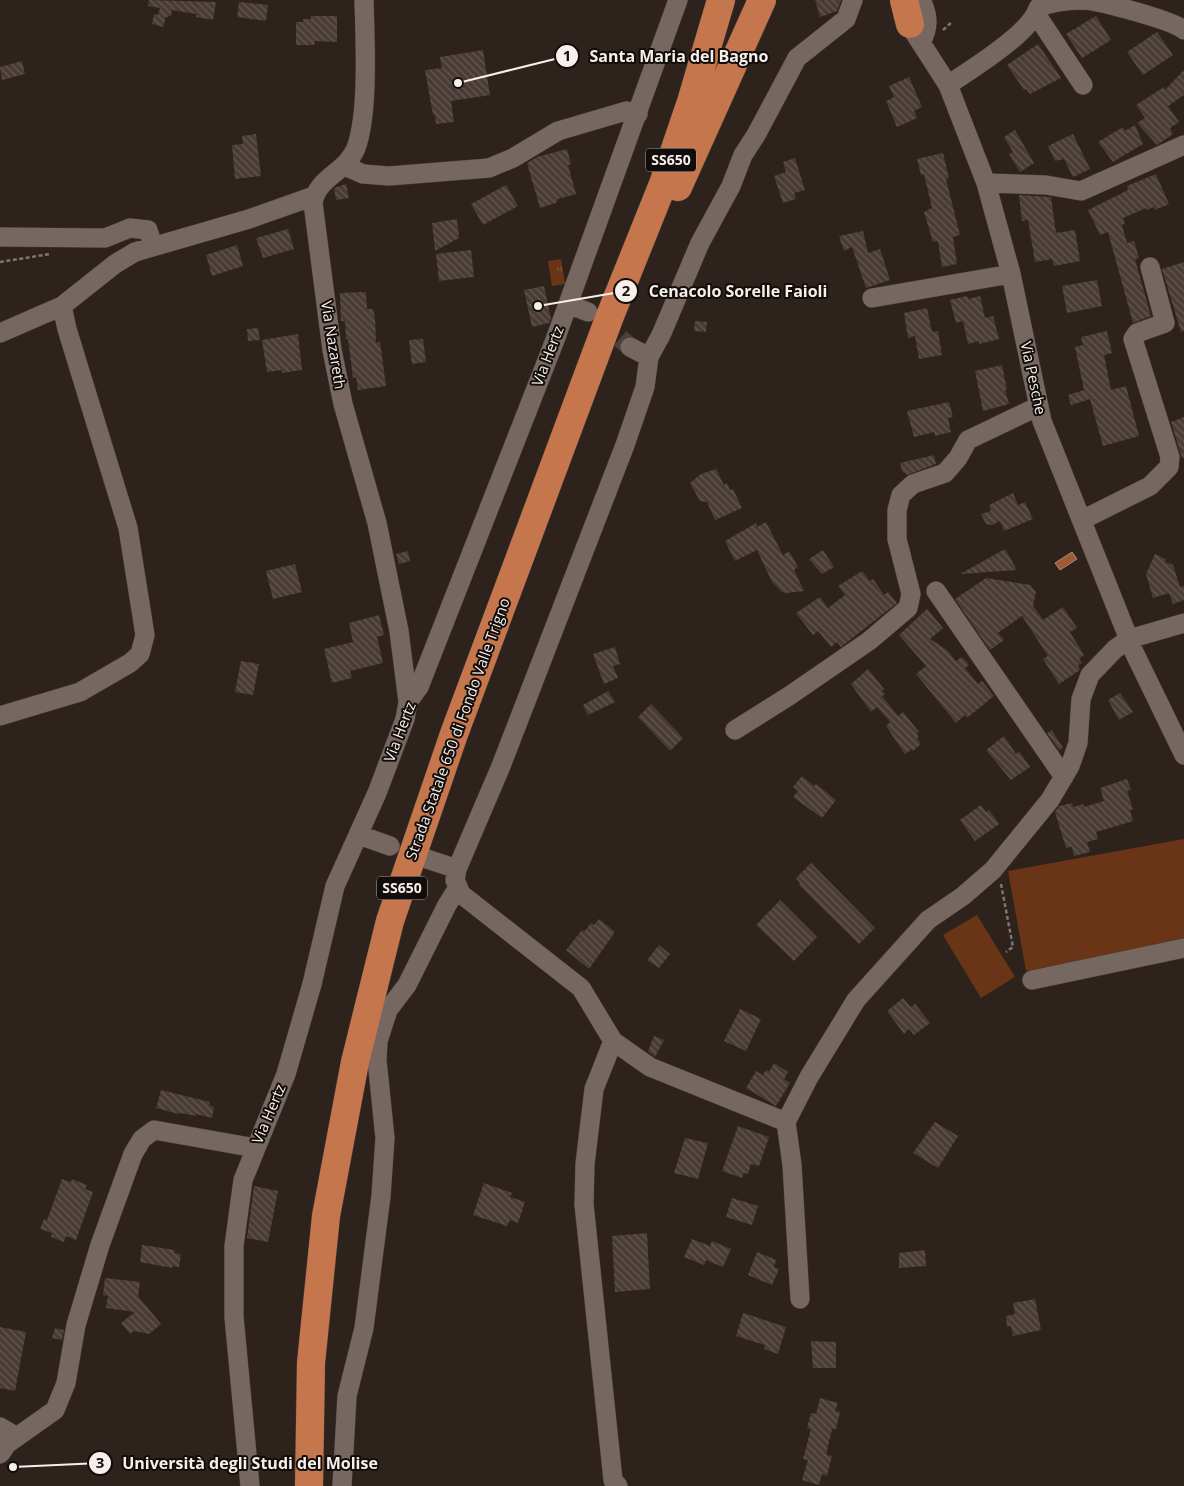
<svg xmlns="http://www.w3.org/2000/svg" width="1184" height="1486" viewBox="0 0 1184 1486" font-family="'Open Sans',sans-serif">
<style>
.grass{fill:url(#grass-tufts)}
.pitch{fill:#6a3517}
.water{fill:#9d5a36;stroke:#b8876c}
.building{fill:url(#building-back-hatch)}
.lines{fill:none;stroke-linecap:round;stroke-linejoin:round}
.minor-tunnel{stroke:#4b413b;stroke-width:19;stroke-dasharray:19 9;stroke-linecap:butt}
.minor-casing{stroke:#473d38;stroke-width:20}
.highway-casing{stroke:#473d38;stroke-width:29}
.path{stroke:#807671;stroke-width:2.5;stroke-dasharray:4 2.5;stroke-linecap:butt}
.minor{stroke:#766861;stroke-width:19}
.highway{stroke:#c6764c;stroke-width:28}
.labels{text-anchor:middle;stroke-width:4;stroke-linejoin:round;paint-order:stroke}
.shield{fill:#120d0a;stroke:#b2aba8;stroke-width:1}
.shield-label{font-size:14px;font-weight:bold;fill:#f7efeb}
.street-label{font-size:15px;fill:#f7efeb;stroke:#120d0a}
.leader{fill:none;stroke:#f7efeb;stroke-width:2}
.callout-dot{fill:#f7efeb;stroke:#120d0a;stroke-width:2}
.mark-label{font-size:15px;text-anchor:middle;font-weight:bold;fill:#111}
.callout-label{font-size:16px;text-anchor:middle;font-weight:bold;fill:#f7efeb;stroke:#120d0a;stroke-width:4;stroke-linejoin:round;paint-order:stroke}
</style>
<defs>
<pattern id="grass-tufts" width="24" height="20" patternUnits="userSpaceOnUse" patternTransform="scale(1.25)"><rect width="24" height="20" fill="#6a3517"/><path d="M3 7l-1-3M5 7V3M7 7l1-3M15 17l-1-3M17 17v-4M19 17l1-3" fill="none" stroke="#805339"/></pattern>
<pattern id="building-back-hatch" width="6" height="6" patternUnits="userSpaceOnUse" patternTransform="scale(1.25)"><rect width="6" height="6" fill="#493c35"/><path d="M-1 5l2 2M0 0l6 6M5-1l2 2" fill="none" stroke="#645852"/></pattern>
</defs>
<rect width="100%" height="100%" fill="#2d221c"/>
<path class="grass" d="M561,259L565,284L552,286L548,261Z"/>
<path class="pitch" d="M1184,839V943L1026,971L1008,871Z
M977,915L1015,977L981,998L943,935Z"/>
<path class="water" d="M1072,552L1077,559L1060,570L1055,563Z"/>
<path class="building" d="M149,0L216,2L213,20L196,17V14L172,10L171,16L166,17L163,27L152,24L154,14L158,15L160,8L148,6Z
M815,0H841L837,11L820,17Z
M239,2L268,5L266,21L237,17Z
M311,16H337V42L315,41L314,45H296V22H303V19H311Z
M1096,16L1111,40L1082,58L1066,34Z
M1157,32L1173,55L1143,75L1127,52Z
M1038,44L1061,78L1030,94L1026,89L1024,90L1007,65Z
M483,50L490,95L451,101L454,122L436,124L435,114L433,115L425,70L442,68L440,57Z
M22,61L25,74L2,80L0,67Z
M1184,70V95L1168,106L1179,122L1170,128L1173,134L1157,145L1137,123L1145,118L1136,105L1164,87L1165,90Z
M909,77L922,107L914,111L917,118L897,127L886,101L894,97L889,86Z
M1135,125L1143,144L1113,162L1098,142L1123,127L1125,131Z
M1015,130L1034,163L1020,172L1009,154L1013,152L1004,137Z
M256,134L261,176L235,179L232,145L243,144L242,136Z
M1073,134L1090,169L1073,177L1064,159L1055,161L1048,146Z
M567,149L571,164L568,165L576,194L558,199L556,203L540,208L527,163L537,157Z
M943,153L949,178L946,179L960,235L953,237L957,264L942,267L938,241L933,242L924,212L932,208L924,174L921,175L917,159Z
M795,158L805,190L794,193L796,199L783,203L774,176L786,172L783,162Z
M1156,174L1169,204L1155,210L1154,207L1147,210L1146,208L1123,218L1125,223L1122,225L1127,243L1134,241L1139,258L1135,259L1151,316L1133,323L1108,232L1100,235L1088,210L1128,190L1127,186Z
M346,184L349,198L336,200L334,188Z
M506,185L518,206L483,225L471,204Z
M1019,195L1051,197L1056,233L1075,230L1080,261L1054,266L1052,259L1035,262L1028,220L1022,221Z
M457,219L459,238L435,251L432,223Z
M288,229L294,249L263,258L256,238Z
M863,231L868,253L880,249L890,280L866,288L852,247L844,251L839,236Z
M237,245L243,266L212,276L206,255Z
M471,250L474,277L439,281L436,254Z
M1184,262V331L1181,332L1162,269Z
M1097,280L1102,306L1067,313L1062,286Z
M544,286L551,319L549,323L532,327L524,290Z
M366,292L367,309H373L375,318L376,343L380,342L386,386L358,390L356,377L353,378L348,339H346L345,321H341L340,293Z
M967,296L968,299L980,296L985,318L993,316L999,339L979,344V341L968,344L963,321L956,323L950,300Z
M927,308L932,332L938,331L942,355L919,359L915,336L908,338L904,313Z
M695,321L707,322L706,332L694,331Z
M258,328L260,340L248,341L247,329Z
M1107,331L1112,353L1104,355L1111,390L1126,386L1139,436L1103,446L1090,399L1071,405L1068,395L1084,390L1075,347L1083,345L1081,337Z
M298,334L302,370L282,373V370L267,372L262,340Z
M423,339L426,362L412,364L409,340Z
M1002,365L1007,390H1005L1009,404L983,411L975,371Z
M949,402L953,417L948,418L951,432L935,436L934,432L914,437L907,411Z
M1184,417V458H1182L1171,422Z
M934,455L936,464L907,475L902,471L900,463Z
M716,469L724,485L727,483L730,490L733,489L742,508L715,520L707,502L700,501L690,483L701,474Z
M1013,493L1018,505L1025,502L1033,519L1004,531L1000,521L992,525L986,524L981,514L991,511L989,505Z
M766,522L783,555L789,551L798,567L794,570L804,591L786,593L782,592L772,582L757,550L735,561L725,541L756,523L757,527Z
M1005,549L1017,570L960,574Z
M823,550L834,567L822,574L809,559Z
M408,551L410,561L399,564L396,554Z
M1155,554L1166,559L1165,562L1173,565L1180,587L1184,586V600L1173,604L1169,593L1153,598L1146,574Z
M295,564L302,592L273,599L266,571Z
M862,571L870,581L873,579L884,595L888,592L897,603L841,647L837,642L831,647L818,631L813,635L796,613L820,597L828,608L845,595L838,586Z
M986,578L1030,585L1036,592L1033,606L1043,620L1063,607L1077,628L1070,632L1084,655L1079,659L1082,663L1078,665L1080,670L1059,684L1043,659L1048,656L1022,616L998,633L1004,640L990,650L955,599Z
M927,609L943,628L930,639L947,650L956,661L962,657L969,665L965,668L978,684L982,681L994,696L967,718L965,715L956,723L916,674L926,666L899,635Z
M379,615L384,635L377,637L383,663L350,671L352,678L332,683L324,649L353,642L349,623Z
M615,647L620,664L613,666L618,678L604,684L593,654Z
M241,661L259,664L253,695L235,692Z
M868,669L884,689L882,691L885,694L882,696L898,716L903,712L919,732L917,733L919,737L917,738L921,744L913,751L912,749L905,754L886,726L890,722L877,707L871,712L851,684Z
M608,691L615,702L588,715L583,705Z
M1120,693L1133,712L1119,720L1108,700Z
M651,704L683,738L670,751L638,717Z
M1052,730L1063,748L1059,750L1047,733Z
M1004,736L1016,754L1019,751L1030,767L1011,780L986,750Z
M802,776L814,786L816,784L836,800L822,818L793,797L798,791L793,787Z
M1127,779L1131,790L1127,791L1133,809L1130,810L1133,821L1096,832L1098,839L1087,842L1090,852L1074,856L1072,847L1066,848L1055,812L1059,806L1072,803L1073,807L1083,804L1084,807L1104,801L1100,788Z
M981,805L986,812L989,810L999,824L975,841L960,820Z
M811,863L875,928L859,944L799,885L800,883L796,878Z
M780,900L817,937L794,961L756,925Z
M599,919L615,932L589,969L566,950L582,930L584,932L591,923L594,925Z
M659,945L670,954L659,968L647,960Z
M903,998L911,1007L915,1004L930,1023L914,1035L909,1029L904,1034L887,1011Z
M740,1009L761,1019L746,1051L724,1041Z
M654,1036L664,1040L655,1057L648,1051Z
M774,1063L788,1072L784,1079L790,1083L776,1106L746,1088L756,1071L763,1075L766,1070L769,1072Z
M161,1090L210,1102L209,1105L214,1107L212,1118L196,1114V1116L181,1113L179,1114L156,1108Z
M935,1122L958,1136L938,1168L913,1153Z
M738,1126L769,1137L759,1166L751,1164L748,1174L744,1173L742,1178L722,1171Z
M685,1138L708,1143L698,1179L674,1173Z
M62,1179L71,1182L72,1179L87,1185L85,1189L93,1192L76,1240L66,1236L64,1242L51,1237L52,1233L40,1229L44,1219L47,1220Z
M484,1183L512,1193L510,1197L525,1202L518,1223L510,1220L507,1226L473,1215Z
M254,1186L278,1191L268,1242L247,1238Z
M732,1198L758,1206L752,1225L726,1217Z
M647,1233L650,1289L615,1292L612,1236Z
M692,1239L710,1246L712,1241L731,1249L723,1267L706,1260L704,1265L684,1257Z
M142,1245L175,1250L174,1253L181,1254L179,1267L172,1266V1268L140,1262Z
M925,1250L926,1266L899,1268V1253Z
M757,1252L776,1260L774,1267L779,1269L772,1285L748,1275Z
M105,1278L140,1282L138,1296L161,1324L149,1334L134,1331L130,1334L121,1323L135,1312L106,1308L108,1296L103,1295Z
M1035,1299L1041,1330L1013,1336L1011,1326L1007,1327L1006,1316L1015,1314L1013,1303Z
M743,1313L786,1327L778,1354L764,1349L765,1345L736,1336Z
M0,1327L26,1332L15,1391L0,1388Z
M55,1328L64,1330L62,1340L52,1338Z
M811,1341L836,1342V1368H813Z
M820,1398L838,1403L835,1411L840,1412L836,1429H832L827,1450V1455L832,1456L827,1476L822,1474L819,1485L802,1480L808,1460L803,1459L811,1429L807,1428L811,1413L816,1414Z"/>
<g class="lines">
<path class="minor-tunnel" d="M599,320L630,347"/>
<defs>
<path id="minor" d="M364,0C365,39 369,113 356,148C346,173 317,177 313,203L332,350L343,404L377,523L399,631L408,702
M921,0C929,16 929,27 921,43
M1036,14L1083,85
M903,15L948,85L986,183L1011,274L1042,421L1134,652L1184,755
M948,85C970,70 1031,33 1038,8C1051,2 1069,0 1084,0C1100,1 1172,20 1184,30
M345,166L363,174L389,176L489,168L513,158L558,131L626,111L638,114
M986,183L1046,185L1081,191L1184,145
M0,237L105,238L130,228L148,230L153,246
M872,298L1011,274
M568,304L588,312
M0,333L62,306
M630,347L649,357
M1082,520L1150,486L1169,467L1170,457L1133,339L1137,333L1165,323L1150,267
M936,591L1064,777
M0,716L80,692L130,663L140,654L145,635L128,528L67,329L62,306L115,264L135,252L249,219L314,196
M735,730L789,696L869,641L908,608L911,594L897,539V510L901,495L913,484L945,473L958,458L968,440L1039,406
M359,835L390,846
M421,857L457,869L455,880L461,894L581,988L613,1041L650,1067L786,1122L809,1077L856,1000L928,920L963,896L993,870L1050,800L1070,766L1078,743L1081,699L1090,675L1115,649L1129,639L1184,623
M457,869L501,766L625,445L645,387L649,357L661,335L700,243L731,186L743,155L756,135L797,58L846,19L853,0
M1032,980L1184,948
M613,1041L594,1089L585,1164L584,1204L613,1480L618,1486
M786,1122L792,1165L800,1299
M0,1427L17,1437
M0,1454L7,1444L55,1410L66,1383L76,1325L100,1245L133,1154L142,1139L154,1130L255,1148
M250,1486L234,1317V1246L243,1180L286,1074L312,984L335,886L377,793L405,719L408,702L419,687L555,340L678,0
M342,1486L347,1396L364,1328L381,1196L385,1138L377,1060L378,1041L388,1010L407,985L447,905L457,889"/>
<path id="highway" d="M904,0L910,24
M678,187L762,0
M309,1486L311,1363L326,1216L355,1062L390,921L454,734L610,316L663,184L691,102L721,0"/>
</defs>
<use href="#minor" class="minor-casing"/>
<use href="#highway" class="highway-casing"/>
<path class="path" d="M943,30L952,22
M0,262L50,254
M1001,884L1013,947L1006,952"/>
<use href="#minor" class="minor"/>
<use href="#highway" class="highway"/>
</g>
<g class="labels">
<g class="shield">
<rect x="646" y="148.5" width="50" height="23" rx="4"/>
<rect x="377" y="876.5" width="50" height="23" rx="4"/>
</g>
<g class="shield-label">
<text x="671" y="165">SS650</text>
<text x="402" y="893">SS650</text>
</g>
<g class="street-label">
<text transform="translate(333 345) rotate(81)" y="5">Via Nazareth</text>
<text transform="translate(548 356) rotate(-69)" y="5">Via Hertz</text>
<text transform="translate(1033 378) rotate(78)" y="5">Via Pesche</text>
<text transform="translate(458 729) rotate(-70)" y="5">Strada Statale 650 di Fondo Valle Trigno</text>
<text transform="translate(400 732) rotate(-69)" y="5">Via Hertz</text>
<text transform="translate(269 1114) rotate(-67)" y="5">Via Hertz</text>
</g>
</g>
<path class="leader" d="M458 83L567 56M538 306L626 291M13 1467L100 1463"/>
<g class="callout-dot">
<circle cx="458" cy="83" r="5"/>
<circle cx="538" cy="306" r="5"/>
<circle cx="13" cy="1467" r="5"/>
<circle cx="567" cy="56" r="12"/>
<circle cx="626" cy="291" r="12"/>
<circle cx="100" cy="1463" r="12"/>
</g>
<g class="mark-label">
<text x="567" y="61">1</text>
<text x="626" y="296">2</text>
<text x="100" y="1468">3</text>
</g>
<g class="callout-label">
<text x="679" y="62">Santa Maria del Bagno</text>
<text x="738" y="297">Cenacolo Sorelle Faioli</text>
<text x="250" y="1469">Università degli Studi del Molise</text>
</g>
</svg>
